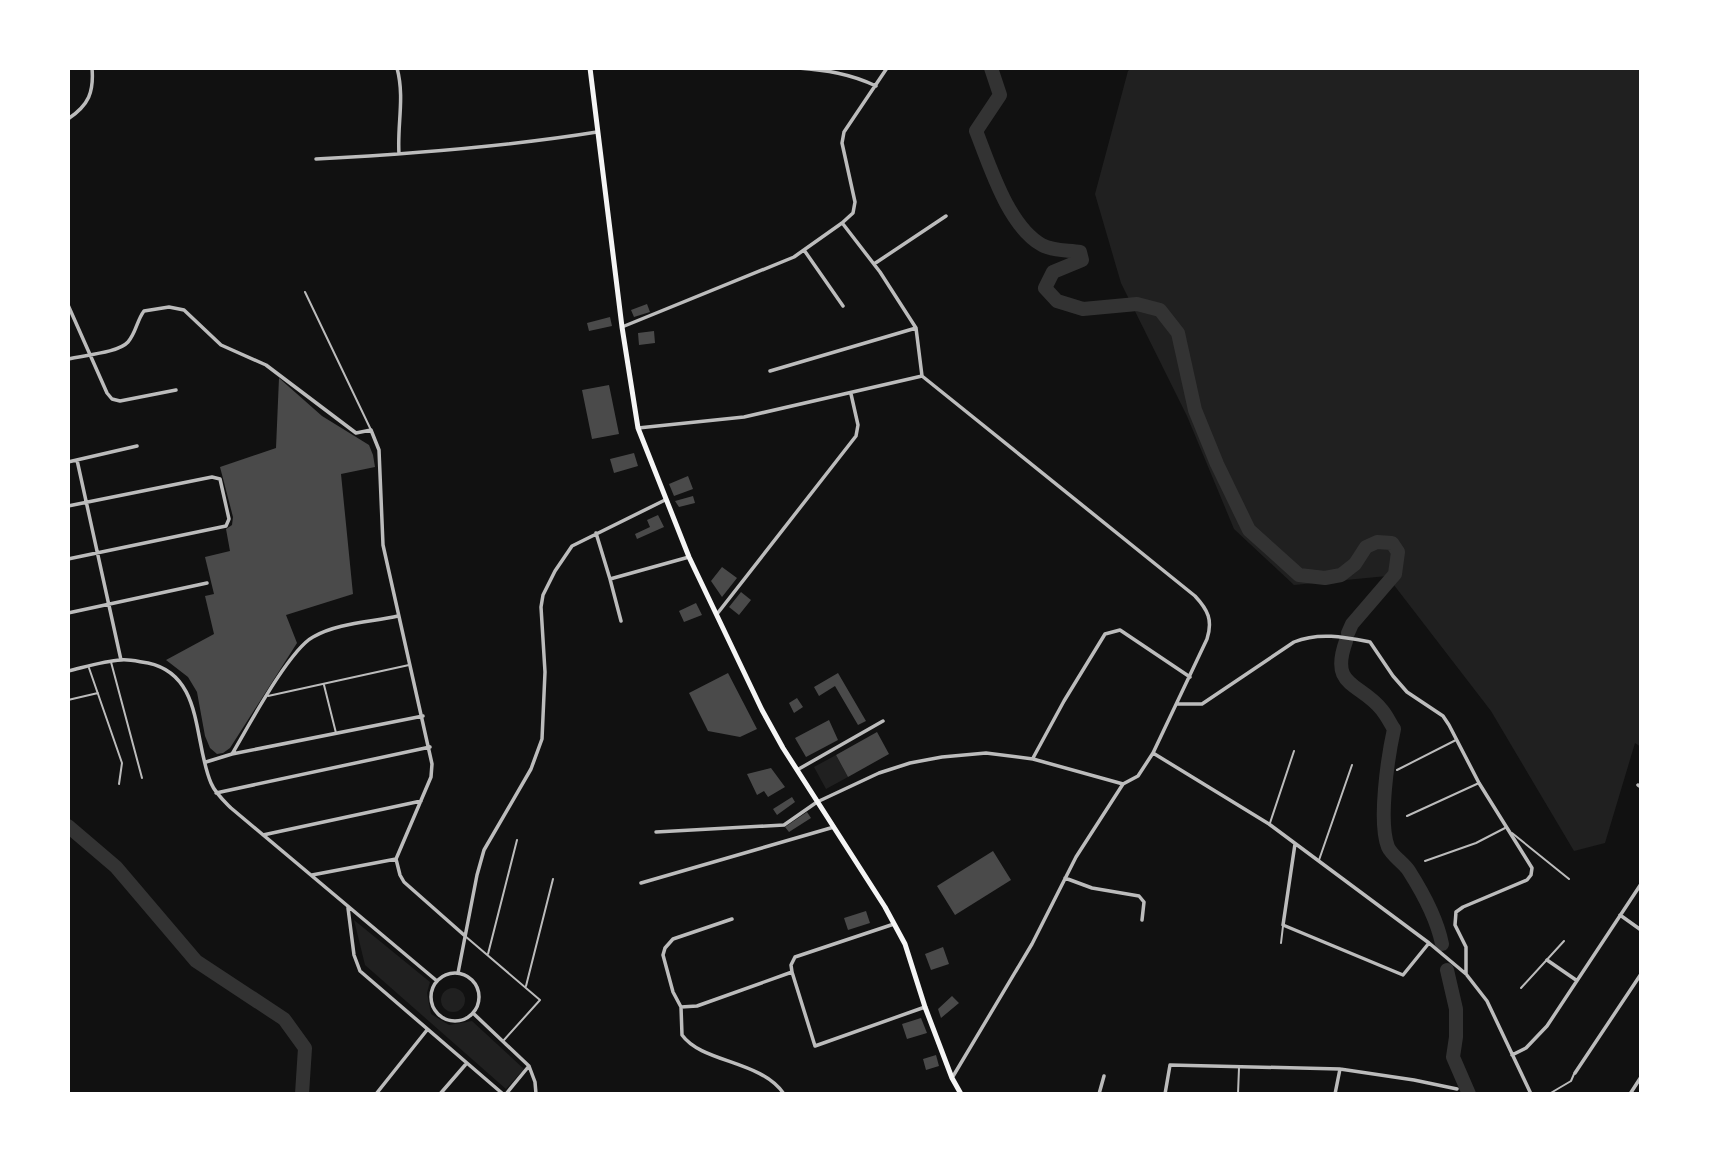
<svg xmlns="http://www.w3.org/2000/svg" width="1709" height="1162" viewBox="0 0 1709 1162" font-family="Karla,sans-serif">
<style>
.green{fill:#202020}
.lines{fill:none;stroke-linecap:round;stroke-linejoin:round}
.river{stroke:#333;stroke-width:14}
.building{fill:#4a4a4a}
.service{stroke:#bcbcbc;stroke-width:2}
.minor{stroke:#bcbcbc;stroke-width:3.5}
.secondary{stroke:#f5f5f5;stroke-width:5}
</style>
<rect width="100%" height="100%" fill="#111"/>
<path class="green" d="M1131,68H1641V747L1635,743L1605,843L1574,851L1491,711L1387,576L1294,585L1234,529L1187,416L1121,283L1095,194L1128,71Z
M836,755L848,777L826,789L814,767Z
M354,920L430,982L427,993L431,1014L449,1025L472,1021L524,1069L506,1089L365,965Z
M441 1000a12 12 0 1 1 24 0a12 12 0 1 1-24 0Z"/>
<g class="lines">
<path class="river" d="M991,68L1000,95L976,131C990,166 1008,226 1042,245C1052,251 1069,250 1080,252L1082,260L1053,272L1045,288L1057,301L1083,309L1137,304L1160,310L1178,333L1195,410L1217,464L1249,530L1299,575L1325,578L1341,575L1355,564L1366,547L1377,542L1392,543L1398,552L1395,574L1352,624L1348,633
M1346,641C1329,688 1360,682 1382,710C1387,716 1390,723 1394,729C1388,756 1378,822 1388,847C1392,856 1404,863 1409,871C1423,893 1437,919 1442,944
M68,826L116,867L196,961L284,1019L305,1048L302,1094
M1447,970L1456,1009V1037L1453,1057L1469,1094"/>
</g>
<path class="building" d="M647,304L650,312L634,317L631,310Z
M610,317L612,326L589,331L587,323Z
M654,331L655,343L639,345L638,333Z
M279,378L322,416L369,445L373,455L375,467L341,474L353,594L286,615L297,643L230,748L223,753L217,754L210,748L205,736L197,692L188,677L166,660L214,634L205,596L214,594L205,557L230,551L226,529L232,525L233,517L220,467L276,448Z
M609,385L619,434L592,439L582,390Z
M634,453L638,466L614,473L610,459Z
M688,476L693,489L674,496L669,484Z
M693,496L695,503L679,507L675,501Z
M658,515L664,527L637,539L635,534L650,527L647,520Z
M722,567L737,578L722,597L711,581Z
M741,592L751,600L739,615L729,607Z
M696,603L702,615L684,622L679,611Z
M728,673L757,729L740,737L708,731L689,693Z
M838,673L866,721L858,725L835,686L819,696L814,687Z
M797,698L803,707L794,713L789,703Z
M829,720L838,740L806,757L795,738Z
M877,732L889,754L848,777L836,755Z
M771,768L785,787L768,797L764,791L757,795L747,774Z
M792,797L795,802L777,815L773,809Z
M807,812L811,818L789,832L785,827Z
M993,851L1011,880L955,915L937,886Z
M866,911L870,923L848,930L844,918Z
M943,947L949,964L931,970L925,954Z
M952,996L959,1003L941,1018L938,1009Z
M921,1018L927,1033L907,1039L902,1024Z
M936,1055L939,1066L926,1070L923,1059Z"/>
<g class="lines">
<path class="service" d="M305,292L371,430
M111,662L142,778
M89,668L122,763L119,784
M324,685L336,733
M268,696L409,665
M68,700L98,693
M1397,770L1456,740
M1407,816L1479,783
M1270,823L1294,751
M1512,833L1569,879
M1319,860L1352,765
M1425,861L1476,843L1505,828
M465,936L540,1000L504,1040
M1281,943L1283,926
M488,954L517,840
M526,986L553,879
M1521,988L1564,941
M1238,1094L1239,1068
M1549,1094L1571,1081L1574,1074"/>
<path class="minor" d="M397,68C405,98 397,124 399,154
M798,68C826,70 851,74 876,86
M68,119C89,105 94,92 92,68
M316,159C410,154 504,147 597,132
M843,224L880,272L916,328L922,376
M804,250L843,306
M874,264L946,216
M68,305L107,393L112,399L120,401L176,390
M622,327L794,257L842,223L853,213L855,202L842,143L844,132L887,68
M68,359C84,355 118,353 128,342C136,333 137,320 144,311L169,307L184,310L221,345L266,365L356,433L371,430L379,450L383,545L432,764L431,777L396,859L400,875L404,882L464,935
M770,371L916,328
M638,428L744,417L922,376L1195,596C1208,610 1213,620 1207,639L1153,753L1138,776L1123,784L1033,759L986,753L942,757L910,763L879,773L817,802L784,825L656,832
M77,460L121,660
M68,462L137,446
M68,506L212,477L220,479L229,519L226,526L68,559
M596,533L610,579L689,557
M610,579L621,621
M68,613L207,583
M717,614L856,436L858,425L851,394
M68,671C85,667 104,661 121,660C129,659 140,662 148,663C204,675 193,741 211,783C215,793 224,801 231,808L437,981
M1177,704H1202L1294,642C1319,632 1344,637 1370,642L1393,676L1407,692L1443,716L1449,725L1479,783L1532,868L1531,875L1527,880L1463,907L1456,912L1455,925L1466,947V974
M1153,753L1269,824L1429,943L1466,974L1487,1001L1531,1094
M232,754C248,727 289,650 313,637C337,623 371,622 398,616
M1033,758L1064,701L1105,634L1120,630L1190,677
M206,762L232,754L423,716
M797,770L883,721
M1638,785L1641,787
M216,793L430,747
M263,835L421,801
M1295,844L1283,925L1403,975L1429,943
M312,875L396,859
M1065,878L1092,888L1139,896L1144,902L1142,920
M641,883L834,827
M348,908L354,955L360,971L503,1094
M1620,915L1641,930
M732,919L673,939L665,948L663,955L673,992L681,1007L682,1035C702,1063 761,1060 784,1094
M1547,960L1576,980
M792,972L815,1046L925,1007
M431 997a24 24 0 1 1 48 0a24 24 0 1 1-48 0Z
M458,973L477,875L484,850L531,769L542,739L545,672L541,607L543,595L555,571L572,546L665,500
M681,1007L697,1006L792,972L791,965L795,957L894,924
M474,1014L529,1066L535,1082L536,1094
M1512,1055L1526,1048L1547,1026L1641,884
M1575,1073L1641,974
M952,1078L1032,944L1076,857L1123,784
M376,1094L427,1030
M440,1094L466,1064
M506,1094L529,1066
M1099,1094L1104,1076
M1165,1094L1170,1065L1340,1069L1414,1080L1457,1089
M1335,1094L1340,1069
M1630,1094L1641,1077"/>
<path class="secondary" d="M590,68L622,327L638,428L689,557L762,710L783,748L885,907L905,944L925,1007L952,1078L961,1094"/>
</g>
<rect width="1709" height="1162" fill="none" stroke="#ffffff" stroke-width="140"/>
</svg>
